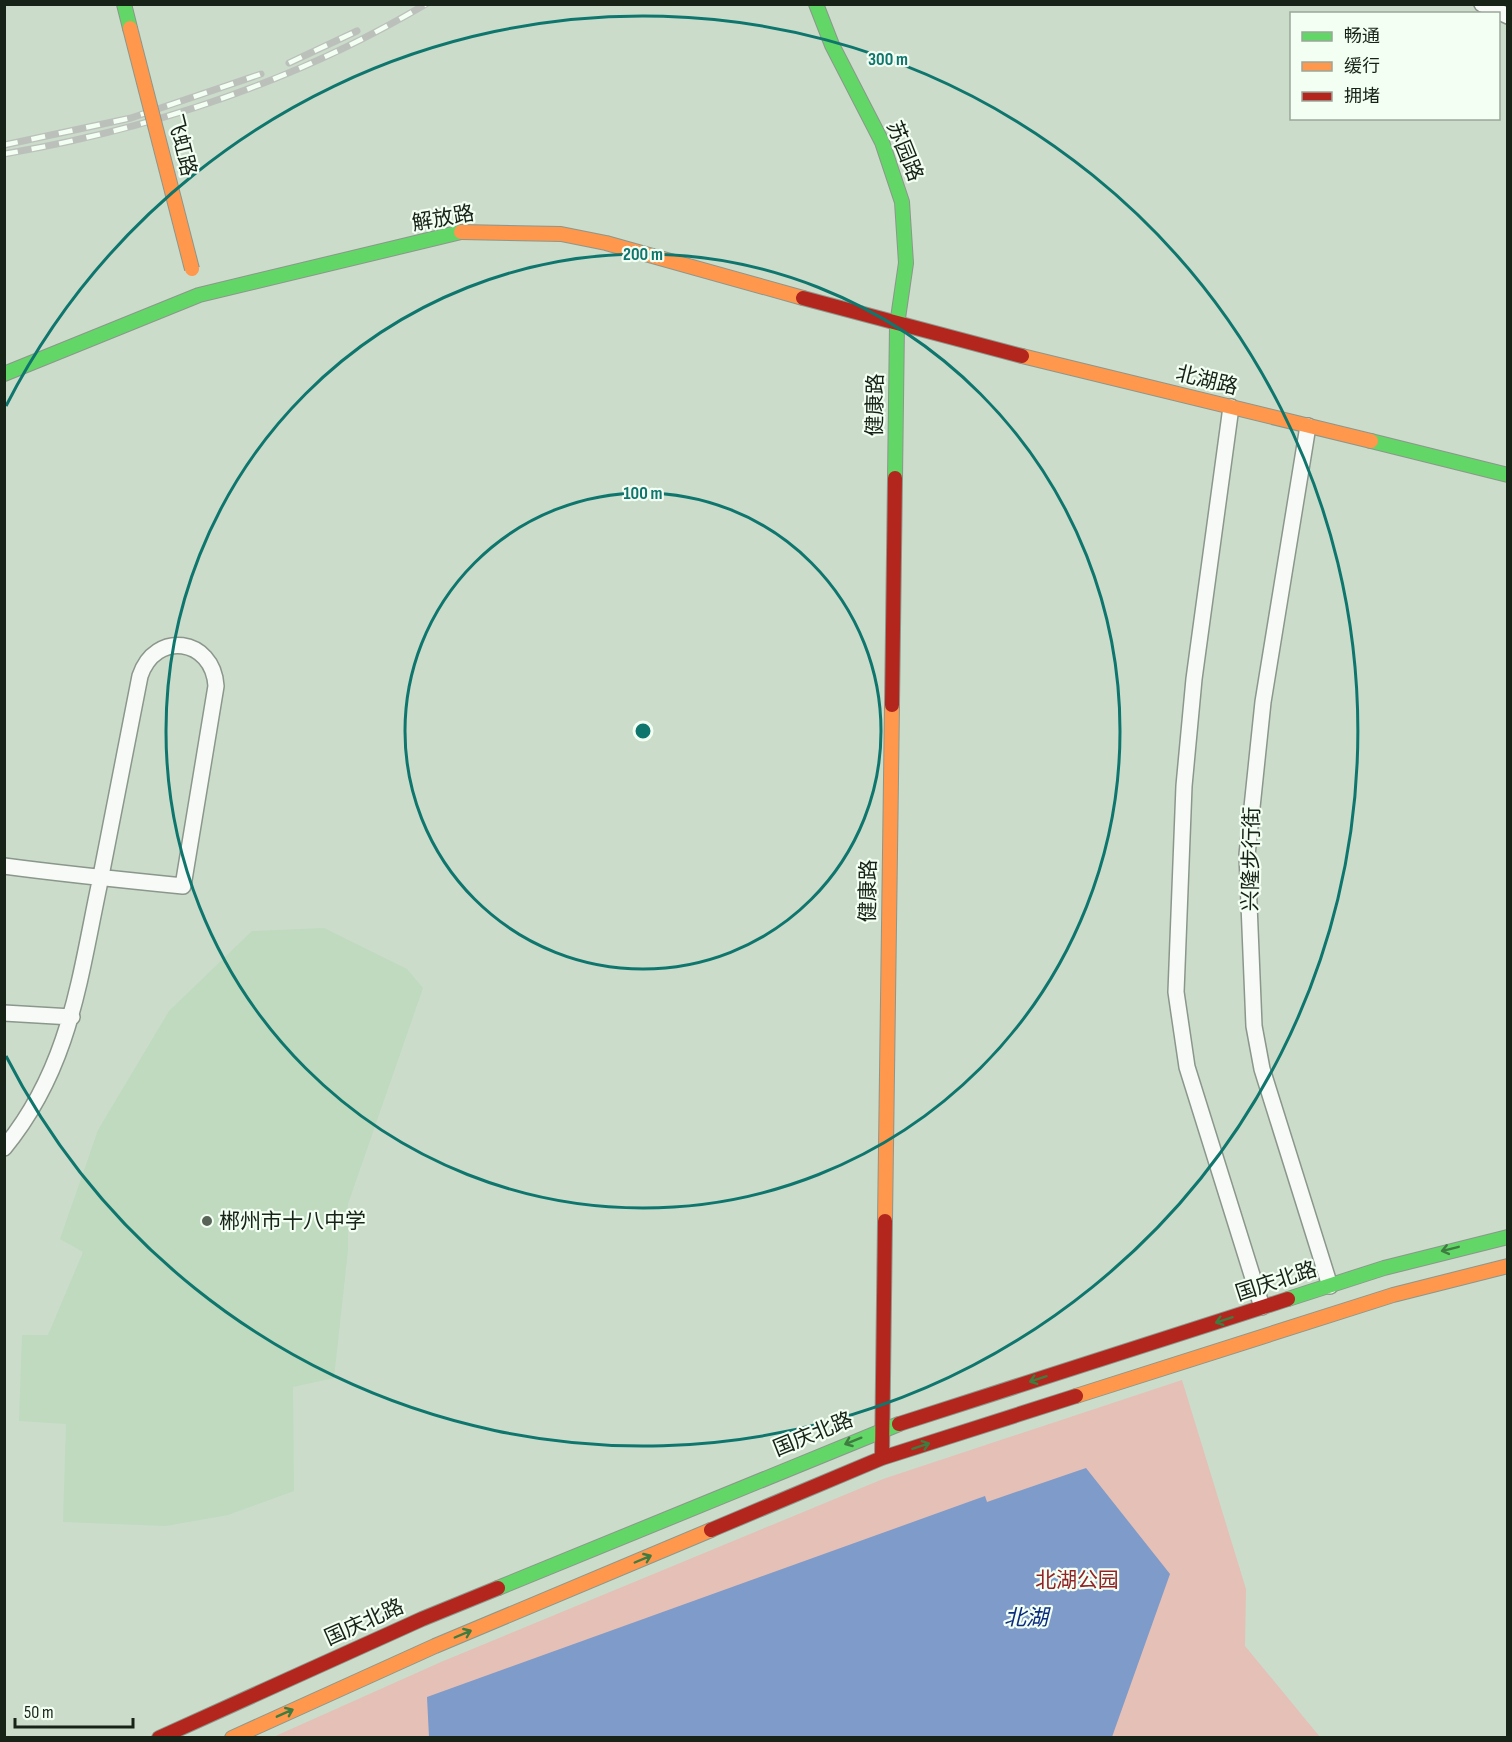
<svg xmlns="http://www.w3.org/2000/svg" width="1512" height="1742" viewBox="0 0 1512 1742" font-family="'Sofia Sans Condensed','Noto Sans SC',sans-serif">
<style>
.built{fill:#bfdabe}
.green{fill:#e4c0b6}
.water{fill:#7e9bc9}
.lines{fill:none;stroke-linecap:round;stroke-linejoin:round}
.street-casing{stroke:#8b978b;stroke-width:18}
.fast-casing{stroke:#8b978b;stroke-width:16}
.slow-casing{stroke:#8b978b;stroke-width:16}
.jam-casing{stroke:#8b978b;stroke-width:16}
.street{stroke:#f7faf7;stroke-width:15}
.fast{stroke:#63d668;stroke-width:14}
.slow{stroke:#ff974d;stroke-width:14}
.jam{stroke:#b3261e;stroke-width:14}
.rail-casing{stroke:#bcc0bb;stroke-width:7}
.rail{stroke:#f2fff2;stroke-width:4.5;stroke-dasharray:14;stroke-linecap:butt}
.slow-bridge-casing{stroke:#8b978b;stroke-width:16;stroke-linecap:butt}
.slow-bridge{stroke:#ff974d;stroke-width:14}
.oneway{stroke:#3e7c40}
.ring{fill:none;stroke:#0f766e;stroke-width:3}
.poi-dot{fill:#576457;stroke:#f2fff2;stroke-width:2}
.labels{text-anchor:middle;stroke-width:4.5;stroke-linejoin:round;paint-order:stroke}
.street-label{font-size:21px;fill:#182318;stroke:#f2fff2}
.poi-label{font-size:21px;fill:#182318;stroke:#f2fff2;text-anchor:start}
.park-label{font-size:21px;fill:#942327;stroke:#f2fff2}
.water-label{font-size:22px;font-style:italic;fill:#0c2c82;stroke:#f2fff2}
.centre{fill:#0f766e;stroke:#f2fff2;stroke-width:3}
.ring-label{font-size:18px;text-anchor:middle;font-weight:bold;fill:#0f766e;stroke:#f2fff2;stroke-width:4.5;stroke-linejoin:round;paint-order:stroke}
</style>
<rect width="100%" height="100%" fill="#cbdccb"/>
<path class="built" d="M324,928L407,969L423,988L348,1204V1250L334,1378L293,1387L294,1491L228,1515L166,1526L63,1522L66,1424L19,1421L22,1335H48L83,1252L60,1239L98,1130L169,1011L252,931Z"/>
<path class="green" d="M1182,1380L1246,1589L1245,1646L1320,1737L271,1738L441,1662L883,1479Z"/>
<path class="water" d="M1086,1468L1170,1574L1112,1737H429L427,1697L985,1496L987,1502Z"/>
<g class="lines">
<defs>
<path id="street" d="M1482,4L1508,16
M1231,407L1194,679L1184,786L1176,992L1187,1067L1262,1307
M1308,426L1263,702L1247,855L1254,1026L1262,1069L1330,1286
M4,866C64,874 123,880 183,886L216,686C213,638 155,630 140,676C126,746 112,816 99,886C79,982 69,1069 4,1148
M4,1013L72,1017"/>
<path id="fast" d="M124,4L130,28
M816,4L832,45L882,142L902,202L906,263L897,325L895,478
M4,374L199,295L461,232
M1371,441L1508,475
M1288,1299L1384,1268L1508,1237
M498,1588L899,1424"/>
<path id="slow" d="M461,232L561,234L606,243L803,298
M1022,356L1371,441
M885,1221L892,705
M1076,1396L1393,1295L1508,1266
M232,1738L435,1646L711,1530"/>
<path id="jam" d="M803,298L1022,356
M892,705L895,478
M899,1424L1288,1299
M882,1458L885,1221
M711,1530L882,1458L1076,1396
M159,1738L422,1619L498,1588"/>
</defs>
<use href="#street" class="street-casing"/>
<use href="#fast" class="fast-casing"/>
<use href="#slow" class="slow-casing"/>
<use href="#jam" class="jam-casing"/>
<use href="#street" class="street"/>
<use href="#fast" class="fast"/>
<use href="#slow" class="slow"/>
<use href="#jam" class="jam"/>
<defs>
<path id="rail" d="M289,63L357,31
M4,145L131,118L261,74
M4,154C152,129 296,81 426,4"/>
</defs>
<use href="#rail" class="rail-casing"/>
<use href="#rail" class="rail"/>
<defs>
<path id="slow-bridge" d="M130,28L192,269"/>
</defs>
<use href="#slow-bridge" class="slow-bridge-casing"/>
<use href="#slow-bridge" class="slow-bridge"/>
</g>
<defs><path id="oneway-shaft" d="M-6 0H5M1.5-3L5.5 0L1.5 3" fill="none" stroke-width="1.6" stroke-linecap="round" stroke-linejoin="round" transform="scale(1.5)"/></defs>
<g class="oneway">
<use href="#oneway-shaft" transform="translate(1450 1249) rotate(166)"/>
<use href="#oneway-shaft" transform="translate(1224 1320) rotate(162)"/>
<use href="#oneway-shaft" transform="translate(1038 1379) rotate(162)"/>
<use href="#oneway-shaft" transform="translate(853 1441) rotate(158)"/>
<use href="#oneway-shaft" transform="translate(921 1446) rotate(-18)"/>
<use href="#oneway-shaft" transform="translate(643 1559) rotate(-23)"/>
<use href="#oneway-shaft" transform="translate(463 1634) rotate(-23)"/>
<use href="#oneway-shaft" transform="translate(285 1713) rotate(-24)"/>
</g>
<g class="ring">
<circle cx="643" cy="731" r="238"/>
<circle cx="643" cy="731" r="477"/>
<path d="M6 406A715 715 0 1 1 6 1056"/>
</g>
<circle class="poi-dot" cx="207" cy="1221" r="6"/>
<g class="labels">
<g class="street-label">
<text transform="translate(182 145) rotate(76)" y="7">飞虹路</text>
<text transform="translate(905 151) rotate(68)" y="7">苏园路</text>
<text transform="translate(443 218) rotate(-10)" y="7">解放路</text>
<text transform="translate(1207 380) rotate(14)" y="7">北湖路</text>
<text transform="translate(875 405) rotate(-89)" y="7">健康路</text>
<text transform="translate(1251 859) rotate(-89)" y="7">兴隆步行街</text>
<text transform="translate(868 891) rotate(-89)" y="7">健康路</text>
<text transform="translate(1276 1281) rotate(-18)" y="7">国庆北路</text>
<text transform="translate(813 1434) rotate(-22)" y="7">国庆北路</text>
<text transform="translate(364 1622) rotate(-24)" y="7">国庆北路</text>
</g>
<g class="poi-label">
<text x="219" y="1228">郴州市十八中学</text>
</g>
<g class="park-label">
<text x="1077" y="1587">北湖公园</text>
</g>
<g class="water-label">
<text x="1026" y="1625">北湖</text>
</g>
</g>
<circle cx="643" cy="731" r="9" class="centre"/>
<g class="ring-label">
<text x="888" y="65">300 m</text>
<text x="643" y="260">200 m</text>
<text x="643" y="499">100 m</text>
</g>
<rect width="1512" height="1742" fill="none" stroke="#182318" stroke-width="12"/>
<rect x="1290" y="12" width="210" height="108" fill="#f2fff2" stroke="#9ba79b" stroke-width="1.5"/>
<rect x="1302" y="32" width="30" height="9" fill="#63d668" stroke="#9ba79b" stroke-width="1.5"/>
<text x="1344" y="42" font-size="18" fill="#182318">畅通</text>
<rect x="1302" y="62" width="30" height="9" fill="#ff974d" stroke="#9ba79b" stroke-width="1.5"/>
<text x="1344" y="72" font-size="18" fill="#182318">缓行</text>
<rect x="1302" y="92" width="30" height="9" fill="#b3261e" stroke="#9ba79b" stroke-width="1.5"/>
<text x="1344" y="102" font-size="18" fill="#182318">拥堵</text>
<path d="M15 1718v9h118v-9" fill="none" stroke="#182318" stroke-width="3"/>
<text x="24" y="1718" font-size="18" fill="#182318" stroke="#f2fff2" stroke-width="4.5" paint-order="stroke">50 m</text>
</svg>
